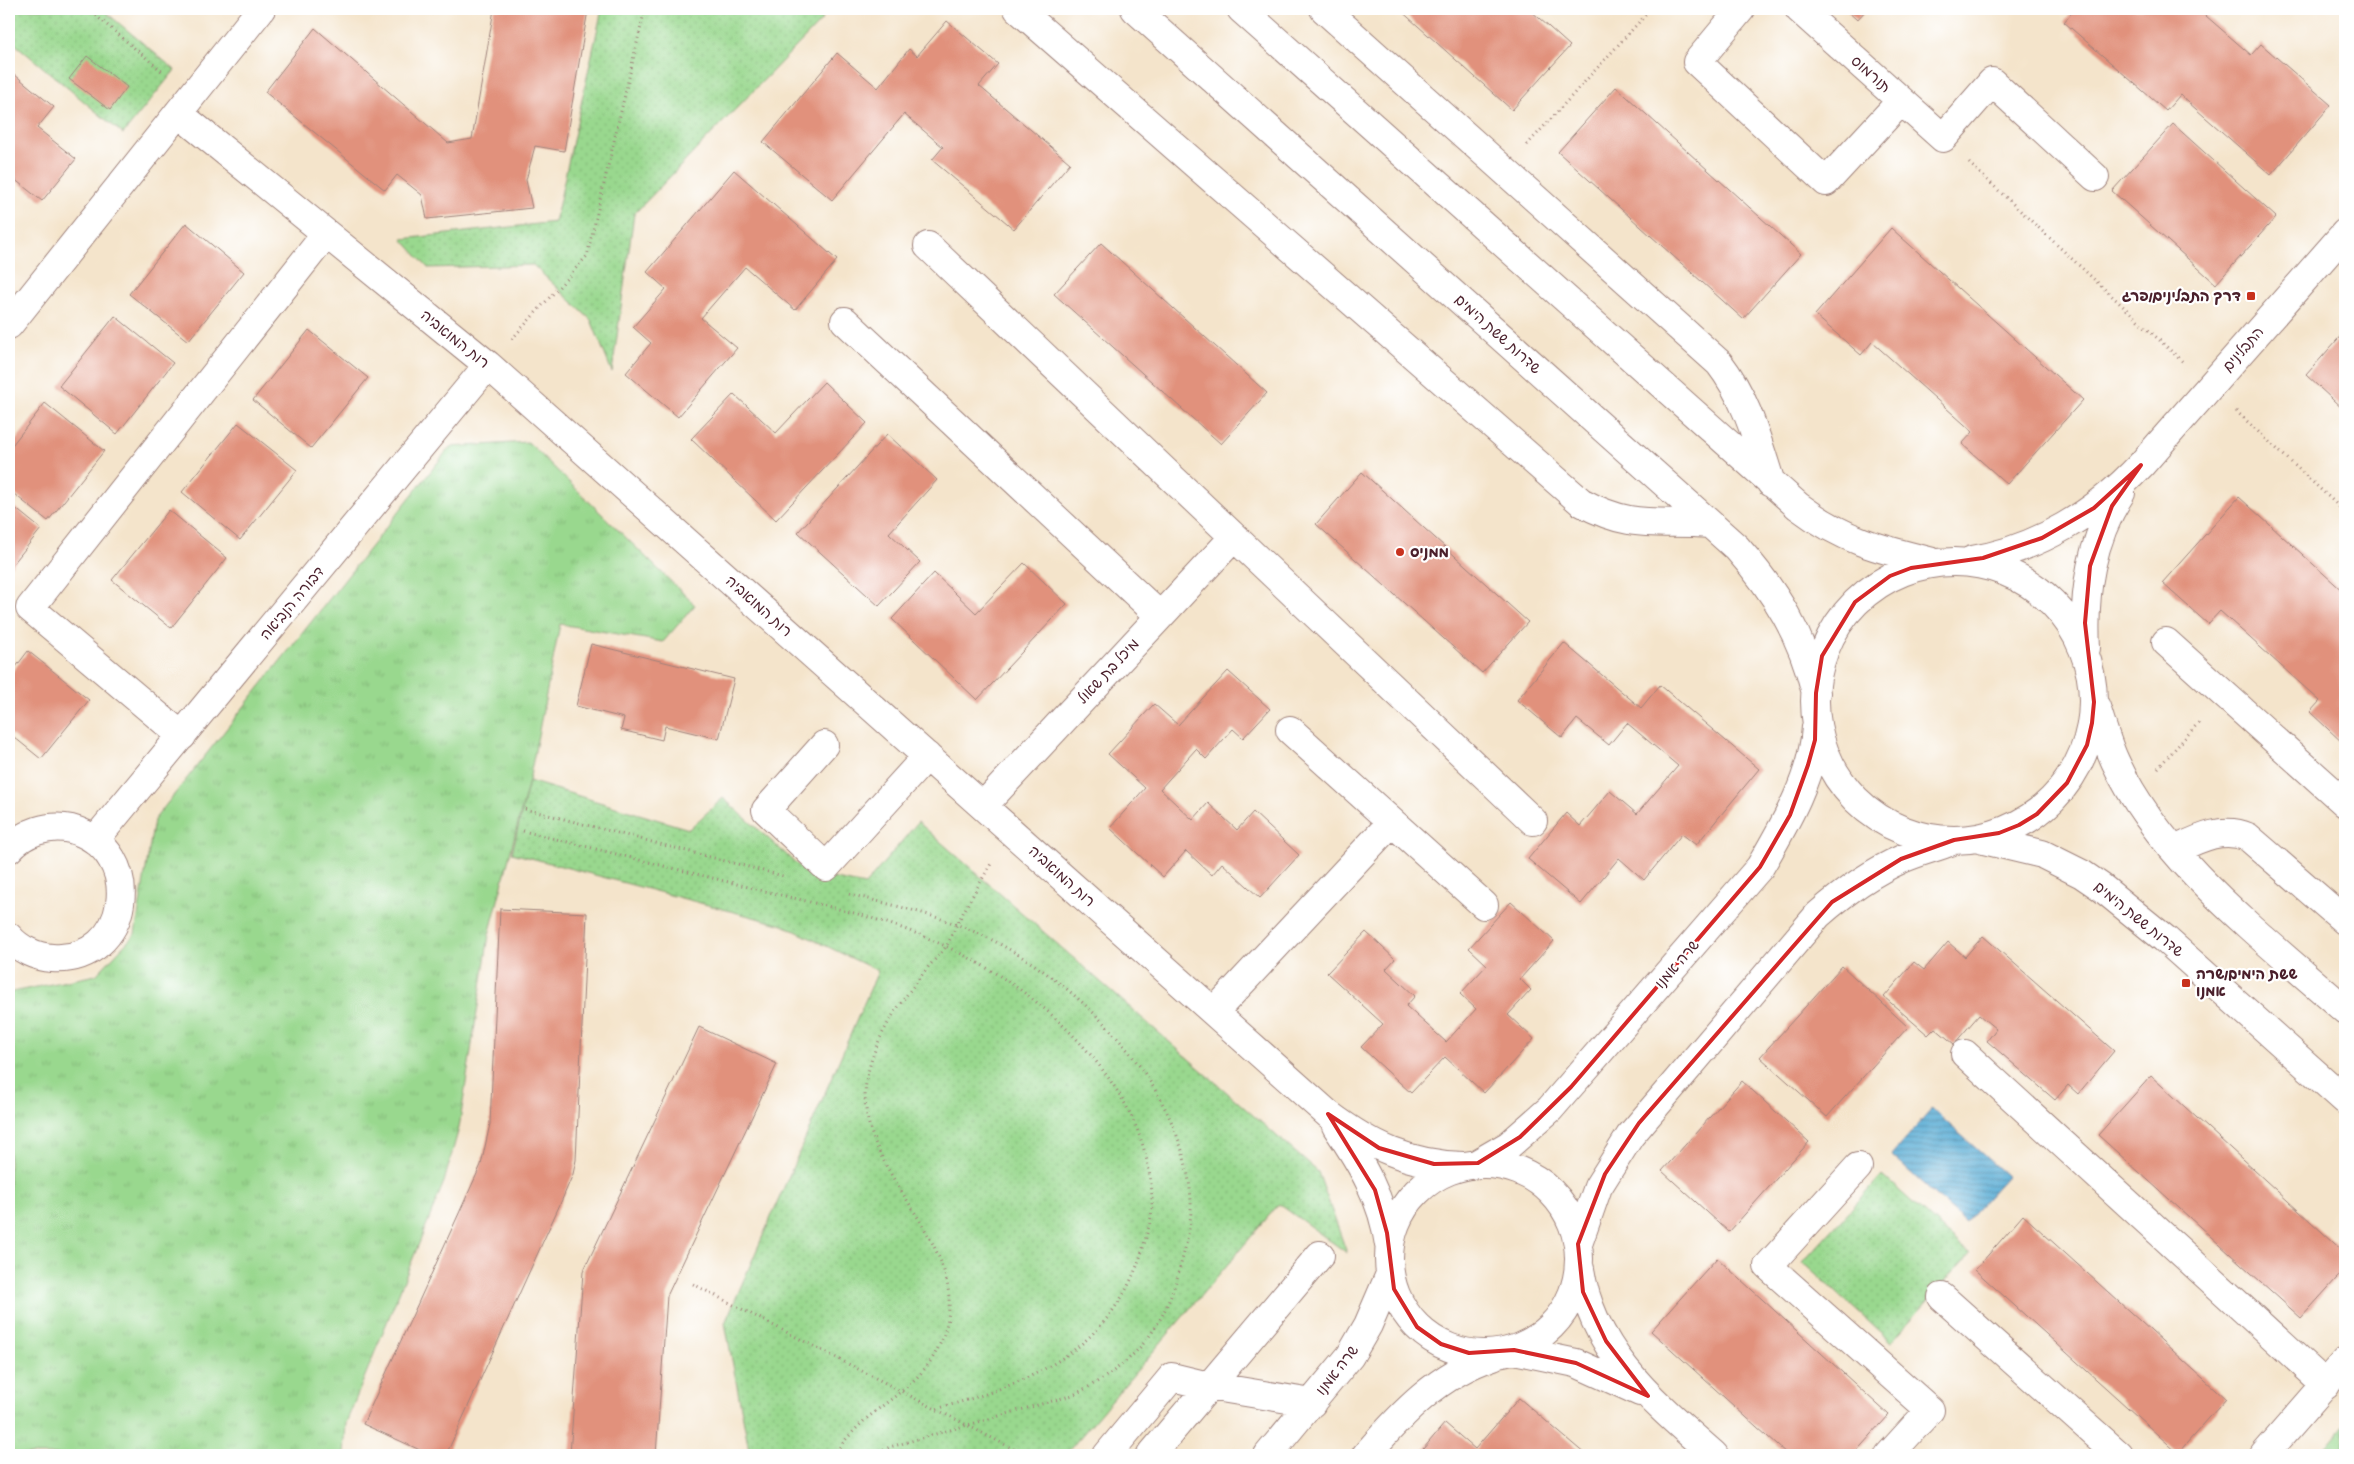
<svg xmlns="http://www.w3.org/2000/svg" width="2354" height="1464" viewBox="0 0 2354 1464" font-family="'Gochi Hand','Playpen Sans Hebrew',sans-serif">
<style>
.grass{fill:url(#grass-tufts);stroke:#727c5c}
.park{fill:url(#park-dots);stroke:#727c5c}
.water{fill:url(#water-rules);stroke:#526680}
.building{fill:#e1917c}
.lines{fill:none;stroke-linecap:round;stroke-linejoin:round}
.minor-casing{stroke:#9f827b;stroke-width:30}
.path{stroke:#9f827b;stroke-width:3;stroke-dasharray:1 4;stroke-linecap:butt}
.minor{stroke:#fff;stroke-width:28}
.marked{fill:none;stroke:#d62828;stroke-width:4;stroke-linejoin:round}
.poi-dot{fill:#c8321e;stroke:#fff;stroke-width:2}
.labels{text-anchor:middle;stroke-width:4.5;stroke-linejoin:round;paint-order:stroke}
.street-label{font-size:15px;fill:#4a1f2b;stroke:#fff}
.poi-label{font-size:15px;font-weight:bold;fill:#4a1f2b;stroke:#fff;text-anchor:start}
</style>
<defs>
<pattern id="grass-tufts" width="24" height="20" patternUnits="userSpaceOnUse" patternTransform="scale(1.25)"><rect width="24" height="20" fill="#99d88e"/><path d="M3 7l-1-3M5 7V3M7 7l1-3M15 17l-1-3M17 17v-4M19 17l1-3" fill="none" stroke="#85b97b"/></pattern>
<pattern id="park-dots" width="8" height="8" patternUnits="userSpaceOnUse" patternTransform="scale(1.25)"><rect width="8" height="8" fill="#99d88e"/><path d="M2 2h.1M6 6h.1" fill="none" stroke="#85b97b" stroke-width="1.8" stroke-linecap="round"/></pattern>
<pattern id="water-rules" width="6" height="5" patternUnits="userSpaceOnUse" patternTransform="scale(1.25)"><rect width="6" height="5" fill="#5aadd5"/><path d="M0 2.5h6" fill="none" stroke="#4c8cad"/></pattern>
</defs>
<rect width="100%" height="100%" fill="#fff"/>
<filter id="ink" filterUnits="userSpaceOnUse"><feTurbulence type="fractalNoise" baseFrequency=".02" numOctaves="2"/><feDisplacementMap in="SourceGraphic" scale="10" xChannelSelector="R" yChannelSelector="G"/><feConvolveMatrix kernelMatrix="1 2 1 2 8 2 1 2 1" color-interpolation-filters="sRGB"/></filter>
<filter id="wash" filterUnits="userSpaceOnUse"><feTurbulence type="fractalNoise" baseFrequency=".0096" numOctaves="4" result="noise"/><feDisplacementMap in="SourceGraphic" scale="20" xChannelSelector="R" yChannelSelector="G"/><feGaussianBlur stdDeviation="1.12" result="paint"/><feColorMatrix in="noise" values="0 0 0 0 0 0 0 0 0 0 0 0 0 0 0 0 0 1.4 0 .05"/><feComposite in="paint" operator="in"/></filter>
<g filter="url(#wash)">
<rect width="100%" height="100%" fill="#f4e4cb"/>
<path class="grass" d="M528,442L695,605L663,642L560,624L529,781L489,935L459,1128L444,1182L346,1423L344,1455H9V996L12,992L96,975L135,934L154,820L450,447Z
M2345,1425V1455H2320Z"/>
<path class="park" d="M9,9H102L175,70L123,134L9,39Z
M602,9H826L821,21L634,214L612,372L591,320L533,265L428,268L402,239L555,222Z
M529,781L689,829L723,798L807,873L865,885L918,822L1318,1172L1347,1253L1279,1204L1065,1455H750L725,1323L878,971L783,925L512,853Z
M1882,1175L1970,1254L1891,1342L1803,1262Z"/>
<path class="water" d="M1932,1109L2007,1176L1965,1222L1891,1155Z"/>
<g id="blocks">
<path class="building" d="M494,9L588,10L564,151L535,146L526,180L532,208L427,219L422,195L397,175L385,190L265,92L315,28L448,143L472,139Z
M1399,9H1529L1570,46L1512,110Z
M1845,9H1867L1857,20Z
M2075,9H2198L2251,55L2261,44L2331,105L2271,175L2180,95L2166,111L2064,22Z
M947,21L998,64L979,86L1070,163L1014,229L932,160L943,147L904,114L832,200L763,142L837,53L878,88L909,49L917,56Z
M87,56L127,87L110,110L69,79Z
M9,70L54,107L37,128L76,159L42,201L9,175Z
M1616,87L1801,254L1743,319L1558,152Z
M2173,124L2276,217L2216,284L2112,191Z
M734,170L837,260L795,310L745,267L701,318L737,348L678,417L626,373L651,343L633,327L666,289L647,272Z
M186,223L244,272L188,341L129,294Z
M1891,228L2083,400L2007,484L1962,444L1973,432L1872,342L1861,355L1815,315Z
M1101,243L1267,393L1221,444L1054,294Z
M115,316L173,363L117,434L59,386Z
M309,330L368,378L311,448L253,400Z
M2345,331V411L2306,375Z
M824,382L867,423L776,520L691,439L734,394L776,433Z
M45,403L104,451L48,521L9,490V449Z
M238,423L297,470L240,540L182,492Z
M887,434L937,480L889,533L920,562L879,606L798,532Z
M1362,472L1528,622L1482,673L1316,524Z
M2239,497L2345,593V745L2310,712L2320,701L2220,611L2208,624L2162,583Z
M9,503L41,529L9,569Z
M169,510L227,558L171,628L112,580Z
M1024,563L1067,604L977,700L892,619L934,573L976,613Z
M1564,643L1641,708L1660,685L1759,769L1696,845L1682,834L1644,880L1619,858L1581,904L1528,859L1566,813L1580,826L1610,791L1637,814L1678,766L1627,723L1609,745L1577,719L1562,738L1517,700Z
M591,644L734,679L719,739L665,726L662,740L621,730L624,718L576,706Z
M28,651L89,700L41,759L9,733V676Z
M1228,671L1270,709L1243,738L1233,729L1206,759L1196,749L1160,789L1193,820L1208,803L1237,830L1253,812L1299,855L1260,898L1222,863L1212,875L1186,851L1163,877L1110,828L1145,788L1108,754L1154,704L1178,725Z
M1511,902L1554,941L1520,979L1531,990L1508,1015L1534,1039L1484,1093L1445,1057L1411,1093L1361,1047L1383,1024L1327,973L1366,932L1395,959L1386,969L1415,996L1406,1006L1446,1042L1476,1009L1460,994L1487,965L1469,948Z
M500,909L587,913L576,1160L573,1174L561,1202L446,1455H431L363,1424L481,1165L490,1124Z
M1983,936L2114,1051L2078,1094L2068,1085L2055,1100L1987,1041L1996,1029L1979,1015L1954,1044L1935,1028L1928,1035L1884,997L1914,962L1924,970L1948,942L1965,957Z
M1842,966L1908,1027L1827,1117L1760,1057Z
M699,1027L777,1064L667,1296L656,1455H570L583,1272Z
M2151,1076L2345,1253V1269L2301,1318L2098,1135Z
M1742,1081L1809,1142L1729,1232L1662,1171Z
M2023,1215L2226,1399L2178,1453L1975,1270Z
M1717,1258L1889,1415L1853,1455H1788L1651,1331Z
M1519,1398L1586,1455H1418L1445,1423L1475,1449Z"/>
</g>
</g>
<g filter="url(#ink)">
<use href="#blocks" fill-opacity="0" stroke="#9f827b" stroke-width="1"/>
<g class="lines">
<defs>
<path id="minor" d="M1018,9L1581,502C1632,530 1656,520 1710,524
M1135,9L1737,548C1776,592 1802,635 1816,693
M1241,9L1798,506C1843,540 1879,549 1933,562
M1324,9L1719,363C1747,399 1757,440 1771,483
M1741,9L1697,62L1826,182L1901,101
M1799,9L1943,138L1992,82L2095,177
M178,113L488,365L1328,1114C1372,1147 1408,1164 1463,1166
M928,246L1533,821
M845,321L1160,616
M9,325L261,9
M1972,560C2038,549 2096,513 2141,465L2345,233
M1815 701a139 139 0 1 1 278 0a139 139 0 1 1-278 0Z
M2166,642L2345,803
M2086,648C2083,592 2091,540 2121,493
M2096,707C2102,725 2107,744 2115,761C2161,861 2264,938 2345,1010
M1290,730L1484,905
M182,736L30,608L326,234
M824,745L766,810L826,867L927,756
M983,806L1234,537
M1979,839L2042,854L2082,874L2101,887L2165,939L2345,1100
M95,840L488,365
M9,849C24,832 49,824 71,829C148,850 131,964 52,958C36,957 19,949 9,937
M2175,850C2198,839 2222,826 2248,837L2345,921
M1214,1012L1392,822
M1965,1054L2326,1385
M1336,1126C1361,1163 1383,1199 1389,1245
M1478,1163L1509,1145L1550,1109L1760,867C1785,824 1813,777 1816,727
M1389 1259a95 95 0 1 1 190 0a95 95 0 1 1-190 0Z
M1858,1167L1768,1266L1930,1410L1889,1455
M1578,1244L1598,1187L1630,1136L1818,915C1843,893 1870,873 1902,859C1917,852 1934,848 1950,842
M1580,1269C1592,1352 1655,1403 1714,1455
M1942,1297L2119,1455
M1514,1350L1576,1363L1640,1392
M1107,1455L1172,1377L1209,1386L1312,1403
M1151,1455L1320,1255
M1268,1455L1350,1356L1368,1325L1390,1274
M1366,1455C1402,1413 1439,1374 1493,1356
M2264,1455L2345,1362"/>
</defs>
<use href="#minor" class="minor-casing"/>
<path class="path" d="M88,9L164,73
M1527,145L1651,9
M1969,163L2184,363
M512,339L587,256L645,9
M2236,411L2345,512
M2158,768L2200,721
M525,809L783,876
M523,831C597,849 671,868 745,886C793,899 843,908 890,924C983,955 1070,1013 1121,1097C1140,1128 1152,1167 1152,1203C1153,1215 1148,1229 1145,1241C1116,1349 1034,1382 936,1409
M849,894C896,906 943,916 986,937C1083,984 1184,1087 1191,1200C1192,1219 1187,1242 1182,1260C1165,1329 1137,1363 1073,1395L890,1447L873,1455
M693,1284L1025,1455
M833,1455C843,1442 854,1430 866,1419C892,1397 923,1380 938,1348C988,1249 853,1179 866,1083C873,1039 898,1005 925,971C931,963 939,956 945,948C950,941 953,932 957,924C968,903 980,883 992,862"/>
<use href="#minor" class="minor"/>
</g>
</g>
<path class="marked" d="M2141,465L2112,506L2090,566L2085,623L2094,702L2092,723L2087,745L2067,783L2037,814L2019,825L1999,833L1954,840L1901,859L1832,902L1639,1123L1605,1174L1578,1244L1583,1292L1606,1341L1648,1396L1576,1363L1514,1350L1469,1353L1441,1344L1417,1327L1394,1289L1387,1233L1375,1190L1328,1114L1379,1148L1434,1164L1478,1163L1520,1137L1571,1087L1760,867L1790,815L1808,765L1815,740L1816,693L1822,656L1855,602L1890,576L1911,568L1983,558L2042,538L2094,508Z"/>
<g class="poi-dot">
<rect x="2246" y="291" width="10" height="10" rx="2.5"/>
<circle cx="1400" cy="552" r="5"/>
<rect x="2181" y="978" width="10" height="10" rx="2.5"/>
</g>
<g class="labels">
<g class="street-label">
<text transform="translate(1871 74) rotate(42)" y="5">תורמוס</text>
<text transform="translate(1498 334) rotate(42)" y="5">שדרות ששת הימים</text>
<text transform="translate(455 339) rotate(39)" y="5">רות המואביה</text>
<text transform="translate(2243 349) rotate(-49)" y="5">התבלינים</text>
<text transform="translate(292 603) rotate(-50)" y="5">דבורה הנביאה</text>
<text transform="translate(759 606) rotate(42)" y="5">רות המואביה</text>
<text transform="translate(1108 671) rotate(-47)" y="5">מיכל בת שאול</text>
<text transform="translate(1062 876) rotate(42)" y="5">רות המואביה</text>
<text transform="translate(2139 919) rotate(39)" y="5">שדרות ששת הימים</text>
<text transform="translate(1677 964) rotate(-49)" y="5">שרה אמנו</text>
<text transform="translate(1337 1370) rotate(-52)" y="5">שרה אמנו</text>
</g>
<g class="poi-label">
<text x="2241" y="301" text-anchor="end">דרך התבלינים/פרג</text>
<text x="1410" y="557">ממניס</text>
<text x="2196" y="979">ששת הימים/שרה<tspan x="2196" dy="17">אמנו</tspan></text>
</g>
</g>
<rect width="2354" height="1464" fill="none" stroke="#fff" stroke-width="30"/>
</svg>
